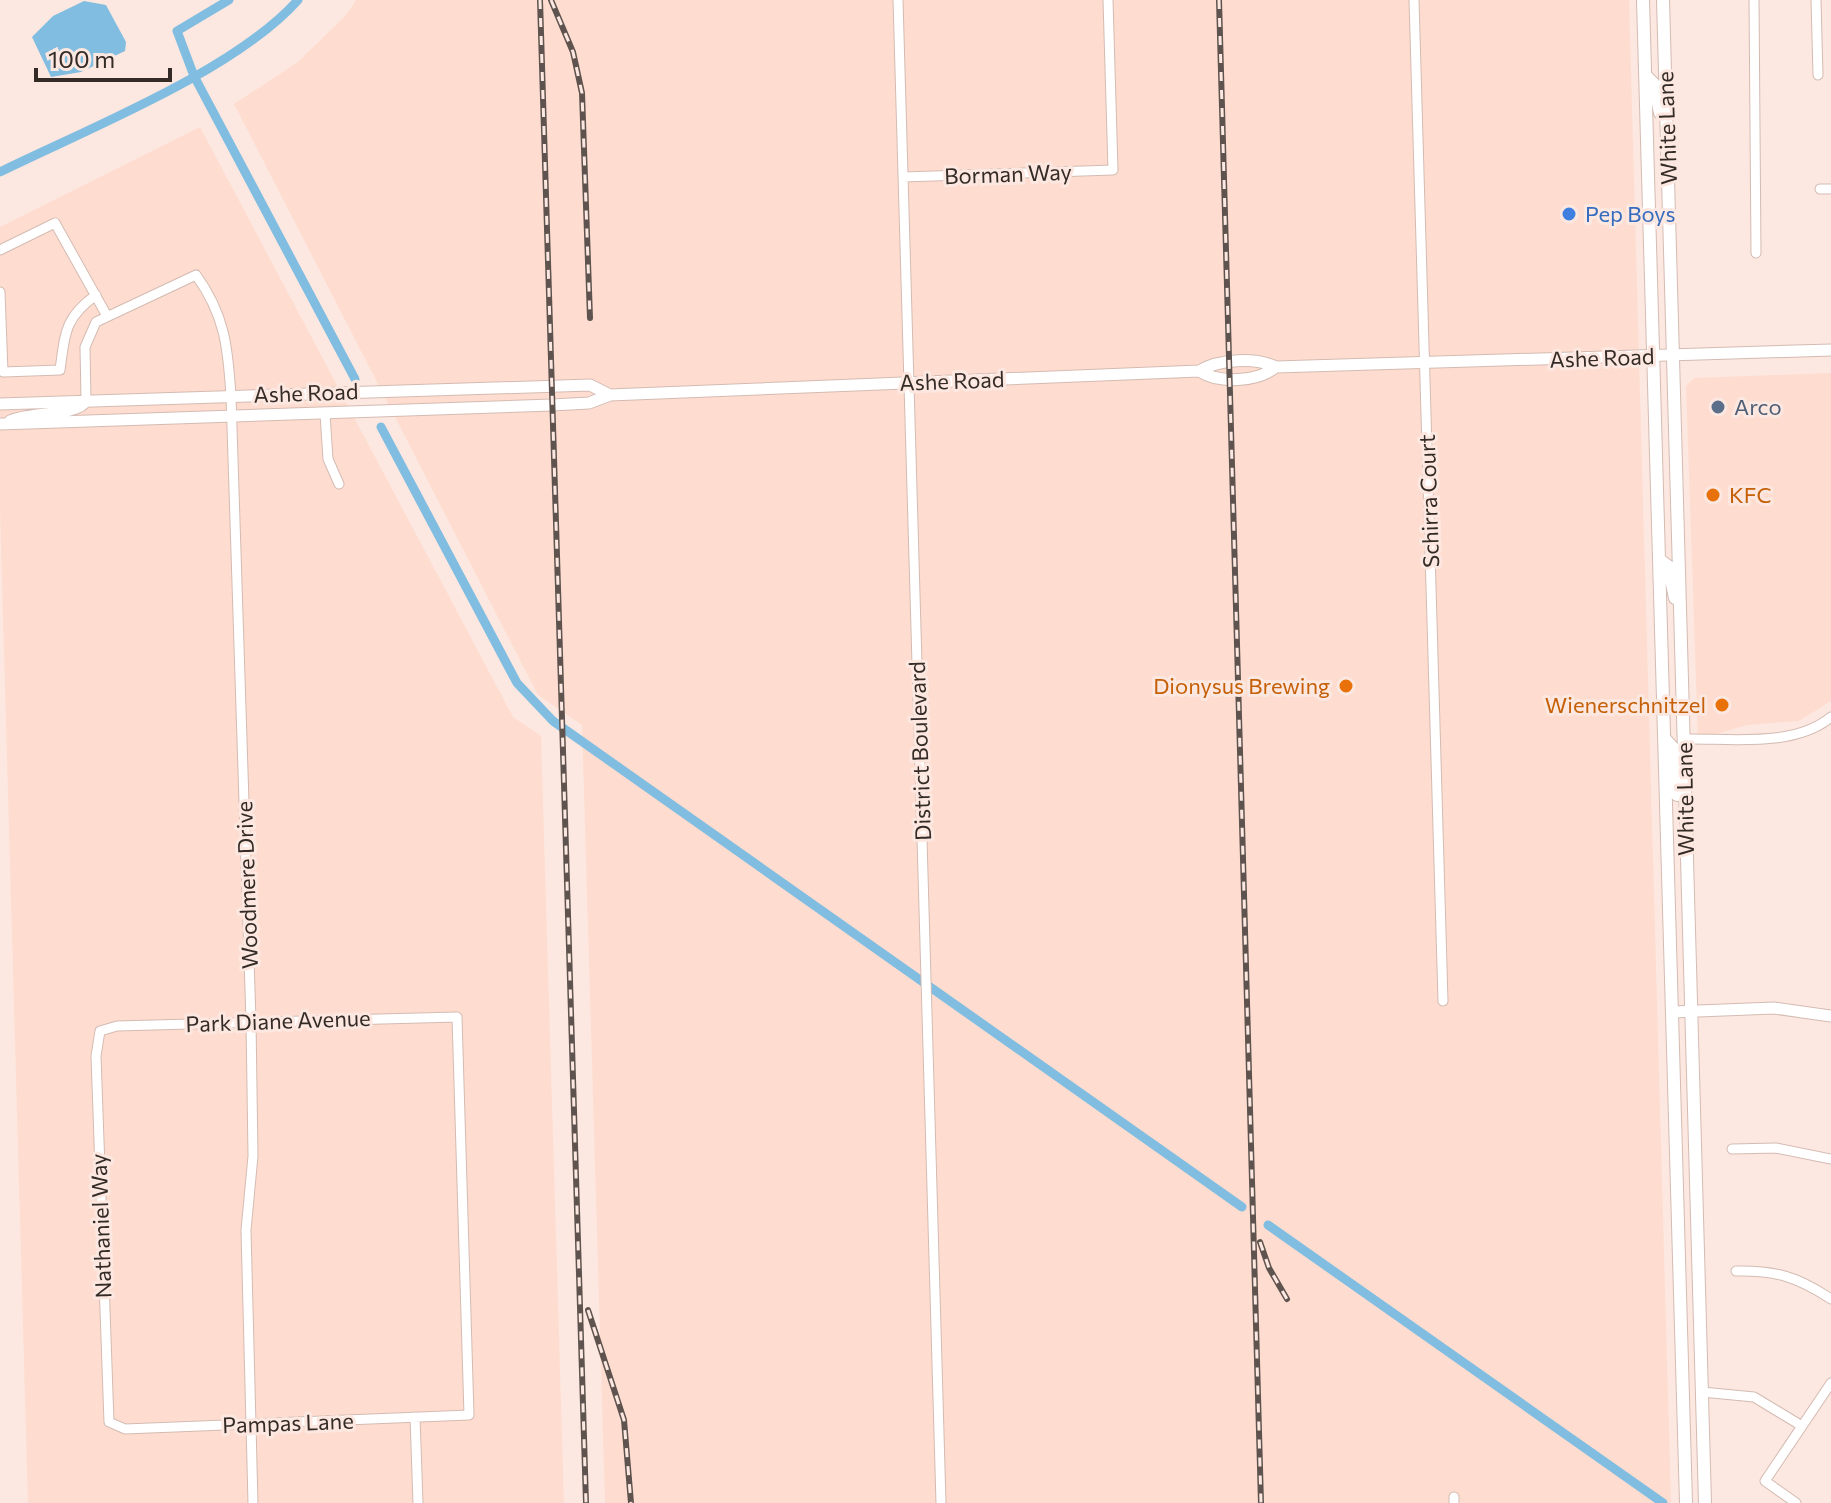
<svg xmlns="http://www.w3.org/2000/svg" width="1831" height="1503" viewBox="0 0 1831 1503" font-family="Commissioner,sans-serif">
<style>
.built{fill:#feddd0}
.water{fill:#80bde0}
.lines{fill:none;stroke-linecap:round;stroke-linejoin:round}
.canal{stroke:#80bde0;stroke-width:9}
.minor-casing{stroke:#d4bbb2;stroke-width:11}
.tertiary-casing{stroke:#d4bbb2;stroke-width:13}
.secondary-casing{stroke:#d4bbb2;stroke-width:14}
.minor{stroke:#fff;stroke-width:9}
.tertiary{stroke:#fff;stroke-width:11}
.secondary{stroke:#fff;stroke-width:12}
.rail-casing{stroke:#5e534e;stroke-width:6}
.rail{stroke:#fce8e0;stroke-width:3;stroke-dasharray:9;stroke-linecap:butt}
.shop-dot{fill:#3f7fe0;stroke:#fce8e0;stroke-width:3}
.service-dot{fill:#5c6f8a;stroke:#fce8e0;stroke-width:3}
.food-dot{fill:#e8710a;stroke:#fce8e0;stroke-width:3}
.labels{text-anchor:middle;stroke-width:6;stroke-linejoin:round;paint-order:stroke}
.street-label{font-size:22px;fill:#342b27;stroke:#fce8e0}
.shop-label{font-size:22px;fill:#366cbe;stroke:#fce8e0;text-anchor:start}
.service-label{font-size:22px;fill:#4e5e75;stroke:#fce8e0;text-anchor:start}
.food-label{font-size:22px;fill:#c56008;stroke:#fce8e0;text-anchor:end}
</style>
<rect width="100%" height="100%" fill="#fce8e0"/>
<path class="built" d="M356,0H1629L1671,1503H605L582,725L538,695L234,104L298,62L347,14Z
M200,127L513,717L541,736L564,1503H28L0,510V227Z
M1831,373V701L1799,721L1747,725L1698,739L1686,386L1694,378Z"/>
<path class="water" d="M84,1L106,5L126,42L125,51L81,72L51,77L32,37L53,16Z"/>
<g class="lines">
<path class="canal" d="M229,0L177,31L194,76L355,379
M0,172C87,129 235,71 298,0
M381,427L517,683L553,721L1242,1207
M1268,1225L1663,1503"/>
<defs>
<path id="minor" d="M898,0L941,1503
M1414,0L1443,1001
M1754,0L1756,253
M1816,0L1818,75
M903,177L1113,170L1108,0
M1820,189H1831
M0,250L55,223L107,316
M0,292L3,372L60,370C65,334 64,318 96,295
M86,401L85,347L96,322L196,275C225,315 228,348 231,396L251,1021L253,1156L246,1230L253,1503
M325,414L328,459L339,484
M1684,739C1730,738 1794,748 1831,717
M457,1017L469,1415L125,1429L109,1422L96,1056L100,1031L117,1026Z
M1732,1149L1776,1148L1831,1159
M1736,1271C1775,1270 1798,1277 1831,1299
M1702,1392L1754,1397L1802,1426
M415,1417L418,1503
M1454,1497V1503
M1796,1503L1765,1481L1831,1383"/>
<path id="tertiary" d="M1199,371C1220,384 1257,382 1276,367
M0,404L590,385L610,395
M10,421C29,412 77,416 86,401
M0,424L552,405L589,403L610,395L1199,371C1219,359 1255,357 1276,367L1831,350
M1673,1012L1774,1008L1831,1016"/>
<path id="secondary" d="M1643,0L1686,1503
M1663,0L1705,1503
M1646,76L1654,84L1660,113
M1660,560L1668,566L1675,598
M1665,739L1674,749L1677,795"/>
</defs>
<use href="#minor" class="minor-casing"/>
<use href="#tertiary" class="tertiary-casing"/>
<use href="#secondary" class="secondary-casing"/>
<use href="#minor" class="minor"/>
<use href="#tertiary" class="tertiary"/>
<use href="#secondary" class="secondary"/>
<defs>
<path id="rail" d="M540,0L586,1503
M551,0L573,52L582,93L590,318
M1219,0L1261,1503
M1260,1242L1269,1268L1287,1299
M588,1310L624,1420L631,1503"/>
</defs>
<use href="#rail" class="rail-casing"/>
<use href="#rail" class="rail"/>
</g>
<circle class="shop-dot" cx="1569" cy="214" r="8"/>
<circle class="service-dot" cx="1718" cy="407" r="8"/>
<g class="food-dot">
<circle cx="1713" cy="495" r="8"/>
<circle cx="1346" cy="686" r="8"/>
<circle cx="1722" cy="705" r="8"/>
</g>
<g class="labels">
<g class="street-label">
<text transform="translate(1667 128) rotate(-92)" y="8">White Lane</text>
<text transform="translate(1008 174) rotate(-2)" y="8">Borman Way</text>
<text transform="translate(1602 358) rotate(-2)" y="8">Ashe Road</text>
<text transform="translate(952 381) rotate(-2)" y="8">Ashe Road</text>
<text transform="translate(306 393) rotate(-2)" y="8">Ashe Road</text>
<text transform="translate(1429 501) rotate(-92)" y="8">Schirra Court</text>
<text transform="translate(920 751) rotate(-92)" y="8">District Boulevard</text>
<text transform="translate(1685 799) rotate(-91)" y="8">White Lane</text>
<text transform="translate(247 885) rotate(-92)" y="8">Woodmere Drive</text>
<text transform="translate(278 1021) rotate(-2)" y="8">Park Diane Avenue</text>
<text transform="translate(101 1226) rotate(-92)" y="8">Nathaniel Way</text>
<text transform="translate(288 1423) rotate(-2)" y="8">Pampas Lane</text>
</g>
<g class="shop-label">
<text x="1585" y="222">Pep Boys</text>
</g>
<g class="service-label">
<text x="1734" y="415">Arco</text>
</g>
<g class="food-label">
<text x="1729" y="503" text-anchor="start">KFC</text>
<text x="1330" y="694">Dionysus Brewing</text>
<text x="1706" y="713">Wienerschnitzel</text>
</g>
</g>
<path d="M36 68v12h134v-12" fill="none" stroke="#342b27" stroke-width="4"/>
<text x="48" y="68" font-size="24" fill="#342b27" stroke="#fce8e0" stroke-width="6" paint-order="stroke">100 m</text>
</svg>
